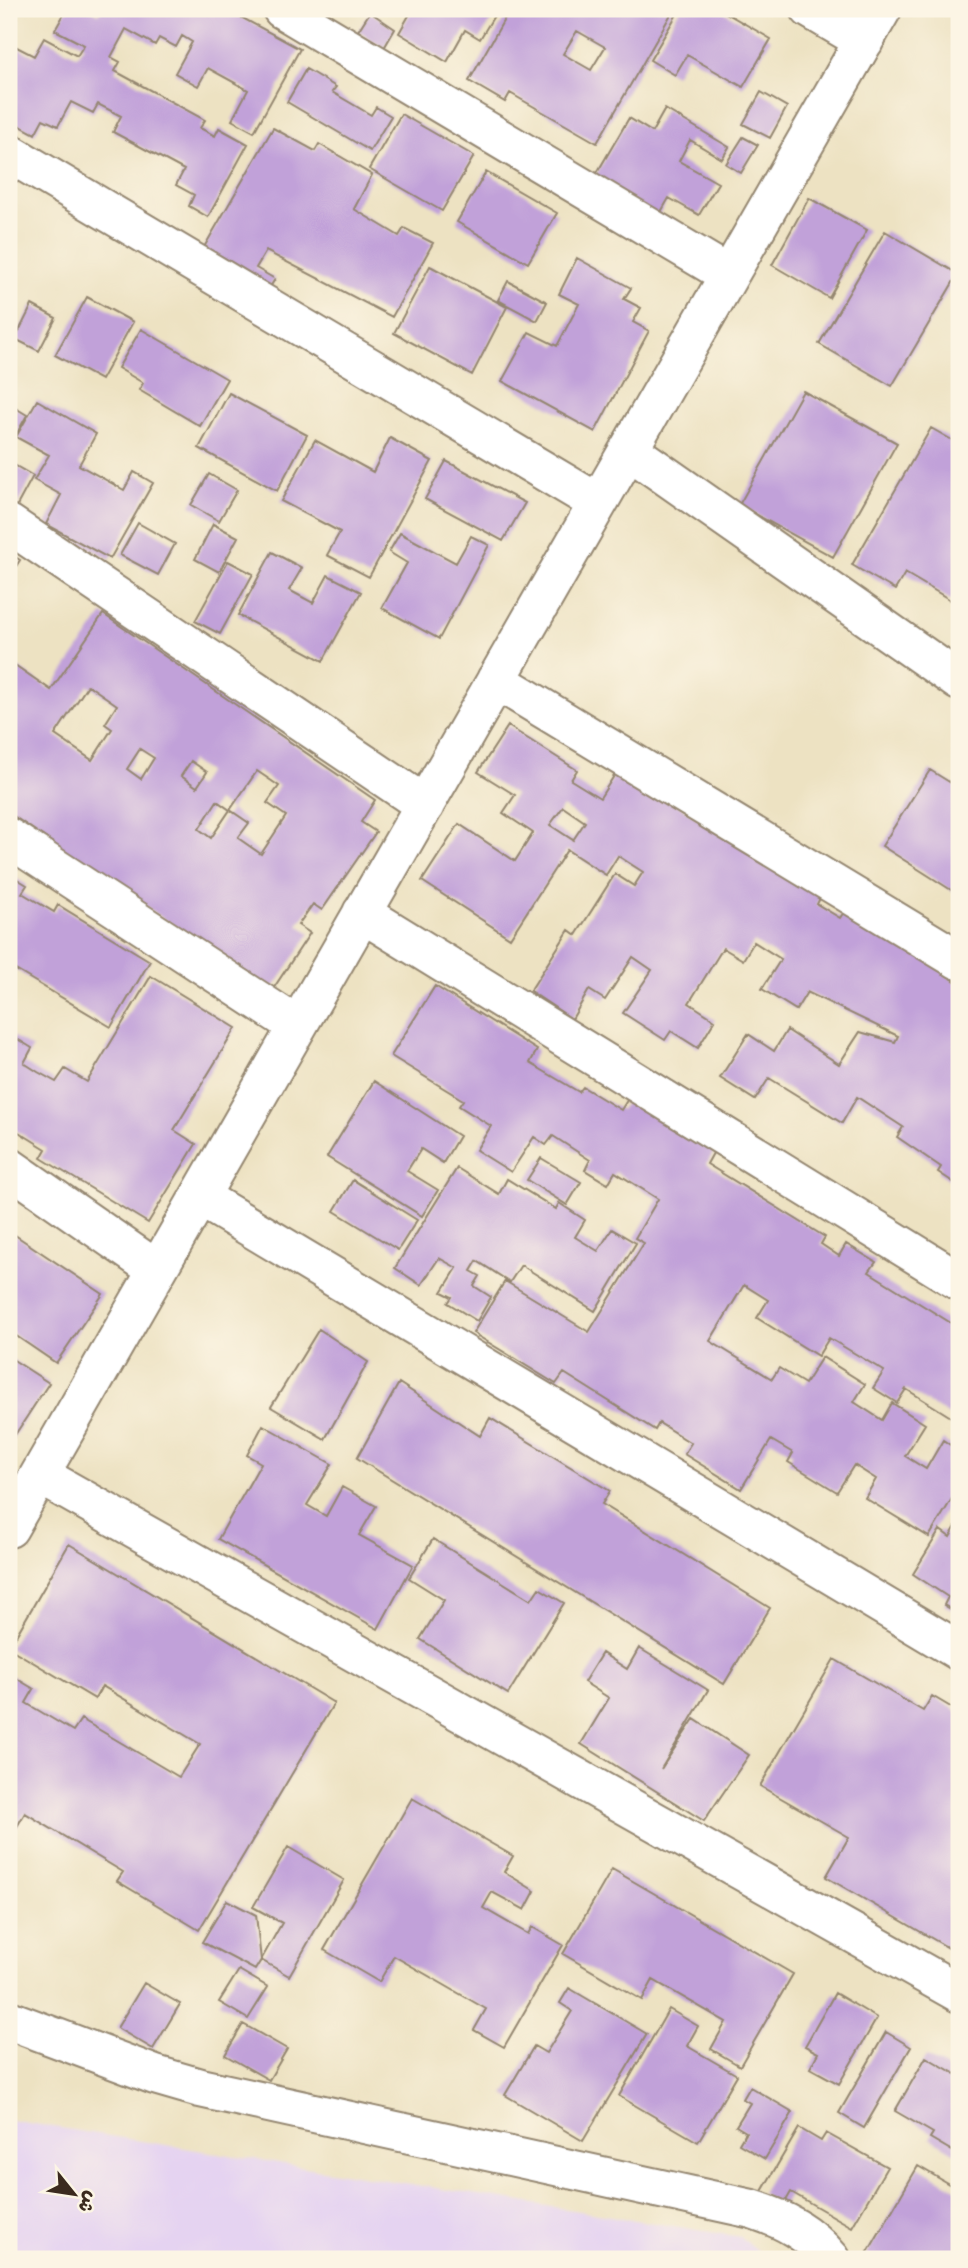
<svg xmlns="http://www.w3.org/2000/svg" width="968" height="2268" viewBox="0 0 968 2268" font-family="'Architects Daughter','Playpen Sans Arabic',sans-serif">
<style>
.built{fill:#e5d3f1}
.building{fill:#c1a1d9;fill-rule:evenodd}
.lines{fill:none;stroke-linecap:round;stroke-linejoin:round}
.street-casing{stroke:#948670;stroke-width:42}
.street{stroke:#fff;stroke-width:38}
</style>
<rect width="100%" height="100%" fill="#fcf5e5"/>
<filter id="ink" filterUnits="userSpaceOnUse"><feTurbulence type="fractalNoise" baseFrequency=".0143" numOctaves="2"/><feDisplacementMap in="SourceGraphic" scale="14" xChannelSelector="R" yChannelSelector="G"/><feConvolveMatrix kernelMatrix="1 2 1 2 8 2 1 2 1" color-interpolation-filters="sRGB"/></filter>
<filter id="wash" filterUnits="userSpaceOnUse"><feTurbulence type="fractalNoise" baseFrequency=".00686" numOctaves="4" result="noise"/><feDisplacementMap in="SourceGraphic" scale="28" xChannelSelector="R" yChannelSelector="G"/><feGaussianBlur stdDeviation="1.57" result="paint"/><feColorMatrix in="noise" values="0 0 0 0 0 0 0 0 0 0 0 0 0 0 0 0 0 1.4 0 .05"/><feComposite in="paint" operator="in"/></filter>
<g filter="url(#wash)">
<rect width="100%" height="100%" fill="#ede2c2"/>
<path class="built" d="M9,2120L741,2237L766,2259H9Z"/>
<g id="blocks">
<path class="building" d="M67,9H89L99,14L102,9H226L300,49L254,132L232,120L248,90L208,68L198,86L175,73L192,42L182,36L176,47L159,38L155,45L126,29L111,57L120,62L115,71L205,120L200,128L215,136L219,128L248,144L208,217L189,206L194,195L176,185L184,170L113,132L121,116L98,104L93,113L71,102L58,126L43,119L35,134L9,120V43L34,56L44,38L77,56L84,45L55,30Z
M405,9H498L480,39L465,30L447,62L399,33L411,12Z
M510,9H537L551,17L556,9H674L597,143L510,93L505,102L469,81ZM577,31L605,47L591,70L563,54Z
M680,9H719L771,39L743,87L687,55L675,75L650,60Z
M370,12L395,29L384,48L358,31Z
M9,15L16,18L9,31Z
M306,69L336,87L332,92L371,115L376,107L391,116L370,151L287,102Z
M761,92L787,107L770,138L743,124Z
M665,109L729,147L722,159L690,140L679,161L718,183L699,215L669,198L658,217L594,178L629,118L652,132Z
M401,114L474,156L442,211L369,169Z
M273,128L315,151L319,144L372,175L354,209L399,236L404,228L433,243L392,317L266,251L256,268L275,279L262,300L203,249Z
M743,137L758,145L741,173L726,164Z
M486,172L557,213L528,263L457,222Z
M809,198L867,230L829,298L772,265Z
M885,231L958,274L892,386L819,344Z
M577,258L631,288L624,299L641,308L633,322L649,331L595,432L502,381L529,332L557,346L579,304L559,294Z
M430,266L507,307L472,375L394,333Z
M508,281L547,302L537,321L498,300Z
M87,297L133,322L101,380L55,355Z
M32,305L56,318L39,351L15,339Z
M141,329L227,379L200,426L139,390L143,383L118,368Z
M803,391L897,443L833,557L739,505Z
M229,393L307,435L277,491L199,448Z
M37,400L96,434L79,465L124,490L134,472L153,483L110,559L46,524L61,495L34,480L49,455L16,437Z
M9,404L27,415L16,435L9,431Z
M931,428L959,444V605L905,573L895,590L852,565Z
M390,438L432,461L369,577L327,555L340,532L281,501L315,440L373,472Z
M446,461L525,503L503,541L425,499Z
M9,462L33,476L14,511L9,508Z
M209,474L237,490L219,521L191,505Z
M138,523L175,544L158,575L120,555Z
M213,524L238,537L219,572L195,559Z
M400,533L456,563L471,536L489,545L439,639L382,608L407,563L389,552Z
M272,552L302,568L289,590L313,603L328,575L361,592L323,661L238,615Z
M9,553L20,560L9,577Z
M228,561L253,574L220,634L195,621Z
M103,614L375,800L361,822L376,832L322,910L313,904L298,925L310,933L271,992L9,813V661L51,690ZM88,685L117,705L105,724L112,729L92,760L55,735ZM140,749L154,758L141,779L127,769ZM191,761L207,772L197,787L181,776ZM257,771L279,786L267,803L286,816L261,854L238,838L249,823L230,810L211,838L199,829L217,801L230,810Z
M508,726L577,770L571,780L600,798L619,768L821,896L817,904L840,918L851,901L959,984V1186L938,1172L941,1167L897,1137L903,1127L857,1097L842,1123L769,1078L755,1100L720,1078L748,1034L774,1051L787,1030L839,1064L860,1032L895,1042L898,1036L807,992L796,1010L762,989L781,959L754,942L743,960L723,948L689,1003L715,1020L698,1048L671,1031L665,1040L623,1013L652,970L633,957L605,1000L589,990L572,1019L530,991L569,930L576,935L615,874L634,886L643,872L618,856L606,875L567,850L510,938L422,881L459,824L515,861L533,833L503,813L515,795L478,772ZM563,807L585,822L573,840L550,825Z
M930,770L959,788V895L882,846Z
M9,874L27,885L22,893L54,912L58,905L150,961L111,1027L9,966Z
M151,976L236,1028L174,1130L196,1144L148,1223L41,1158L46,1149L9,1126V1034L32,1048L24,1063L38,1072L56,1082L65,1069L87,1082Z
M435,986L537,1050L530,1063L579,1092L583,1087L621,1110L629,1097L718,1144L707,1164L825,1237L821,1244L839,1256L846,1244L876,1262L869,1272L959,1328V1422L906,1389L897,1403L873,1388L884,1371L829,1338L818,1356L757,1318L768,1300L744,1285L710,1341L772,1379L779,1368L805,1384L822,1357L865,1384L854,1402L882,1420L892,1403L925,1424L905,1456L926,1469L943,1440L959,1451V1487L929,1537L865,1498L876,1479L854,1465L837,1492L788,1462L793,1453L771,1440L741,1489L684,1454L691,1443L659,1423L655,1430L564,1373L556,1384L473,1333L505,1281L589,1332L644,1243L635,1238L658,1199L615,1172L608,1184L585,1170L590,1160L553,1136L546,1145L534,1137L511,1172L476,1150L491,1126L459,1106L463,1100L391,1056Z
M374,1081L459,1136L443,1163L421,1149L407,1171L438,1190L422,1216L327,1157Z
M541,1158L581,1182L567,1205L527,1180Z
M457,1168L499,1194L507,1179L556,1209L559,1203L585,1220L575,1237L598,1251L612,1229L636,1243L595,1311L521,1265L510,1282L477,1261L471,1271L480,1276L474,1286L491,1297L477,1321L448,1303L452,1297L442,1292L457,1268L439,1258L421,1285L395,1268Z
M353,1180L417,1220L398,1250L334,1211Z
M9,1231L103,1294L56,1363L9,1331Z
M319,1329L368,1362L325,1439L271,1407Z
M9,1357L49,1383L9,1444Z
M399,1383L480,1436L490,1418L610,1491L602,1504L770,1608L724,1684L357,1458Z
M263,1425L332,1464L307,1505L326,1516L342,1487L376,1506L359,1535L413,1565L378,1629L218,1539L261,1463L247,1455Z
M959,1521V1614L944,1605L948,1597L913,1574L940,1530L950,1537Z
M433,1539L531,1600L539,1588L564,1603L508,1694L420,1639L444,1600L409,1578Z
M69,1544L334,1703L199,1930L117,1881L123,1872L25,1813L9,1840V1674L34,1689L26,1703L73,1731L81,1719L179,1777L200,1744L102,1686L95,1699L9,1648Z
M639,1648L708,1690L661,1769L694,1719L749,1755L704,1821L581,1744L609,1698L584,1682L602,1653L627,1669Z
M834,1659L923,1711L932,1696L959,1712V1954L826,1877L849,1837L760,1786Z
M412,1798L513,1856L504,1872L535,1891L525,1910L492,1892L483,1908L528,1934L532,1927L563,1945L504,2047L474,2030L486,2009L394,1956L379,1982L324,1950Z
M288,1847L344,1880L289,1976L261,1960L255,1970L202,1942L227,1900L256,1915L261,1960L282,1923L253,1907Z
M612,1869L793,1974L740,2066L711,2049L726,2022L653,1980L642,2000L563,1954Z
M239,1970L268,1987L248,2019L219,2002Z
M144,1983L180,2004L153,2049L117,2028Z
M569,1988L647,2034L583,2141L505,2095L534,2046L546,2053L572,2011L560,2003Z
M835,1993L877,2018L839,2084L810,2068L818,2053L805,2046Z
M669,2009L698,2026L687,2046L737,2075L698,2142L619,2096Z
M243,2024L287,2049L269,2080L225,2055Z
M886,2032L911,2047L864,2128L839,2113Z
M926,2057L959,2076V2155L930,2138L933,2133L895,2111Z
M750,2087L793,2112L765,2159L739,2144L746,2132L736,2126L750,2103L743,2099Z
M799,2128L821,2141L826,2133L887,2167L852,2227L791,2192L783,2206L761,2193Z
M918,2166L959,2190V2259H864Z"/>
</g>
</g>
<g filter="url(#ink)">
<use href="#blocks" fill-opacity="0" stroke="#948670" stroke-width="2"/>
<g class="lines">
<defs>
<path id="street" d="M282,9L729,275
M810,9L864,41
M9,153L598,503
M629,450L959,681
M9,524L425,805
M496,680L959,960
M9,838L297,1026
M362,913L959,1281
M9,1167L157,1270
M200,1197L959,1651
M40,1475L959,1993
M9,1528L882,9
M9,2020L155,2075L200,2088L752,2209C786,2220 808,2232 831,2259"/>
</defs>
<use href="#street" class="street-casing"/>
<use href="#street" class="street"/>
</g>
</g>
<rect width="968" height="2268" fill="none" stroke="#fcf5e5" stroke-width="35"/>
<g transform="translate(74 2194) rotate(120)" stroke="#fcf5e5" stroke-width="5" paint-order="stroke">
<path d="M0-5L12 26L0 18L-12 26Z" fill="#3b2a1e"/>
<text y="-10" font-size="19" font-weight="bold" text-anchor="middle" fill="#3b2a1e">ش</text>
</g>
</svg>
